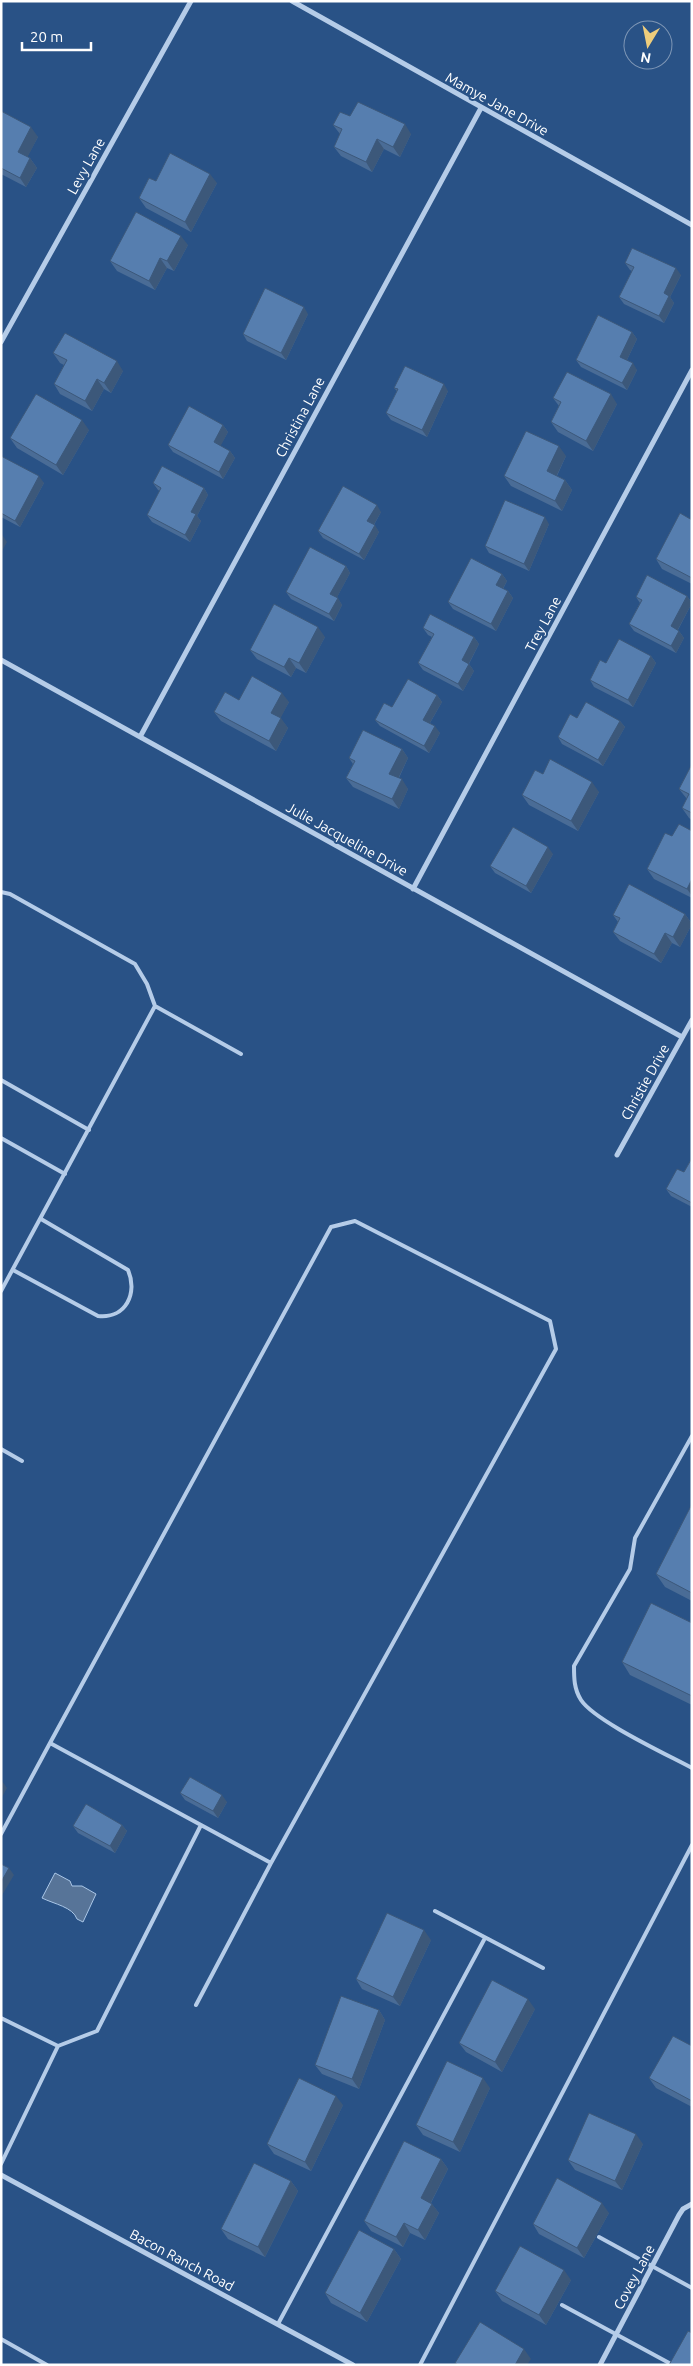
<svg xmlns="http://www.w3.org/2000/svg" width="693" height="2366" viewBox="0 0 693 2366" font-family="Ubuntu,sans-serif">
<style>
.water{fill:#577498;stroke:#aac7e8}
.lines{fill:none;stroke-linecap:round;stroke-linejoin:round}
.lane{stroke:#b5cce8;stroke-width:4}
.street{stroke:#b5cce8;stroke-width:5}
.wall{fill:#4a6c96}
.shaded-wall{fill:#3c587a}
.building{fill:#567eaf;stroke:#3c587a}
.labels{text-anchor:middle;stroke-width:4;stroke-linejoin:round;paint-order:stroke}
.street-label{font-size:14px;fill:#fff;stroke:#295286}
</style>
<rect width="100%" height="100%" fill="#295286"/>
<path class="water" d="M55,1873L70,1881L72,1886H82L96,1894L83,1922L77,1919C73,1907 54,1904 42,1898Z"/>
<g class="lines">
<path class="lane" d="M1,892L10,894L135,964L147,984L155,1006L1,1291
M155,1006L241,1054
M1,1080L89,1130
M1,1138L65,1174
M13,1270L98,1316C126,1319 138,1293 128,1270L41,1219
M692,1436L635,1538L630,1569L574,1666C574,1678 574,1689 581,1700C595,1721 666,1754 692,1768
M1,1449L22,1461
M50,1743L331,1227L355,1221L550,1321L556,1349L271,1863L196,2005
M201,1825L271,1863
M1,1834L50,1743L201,1825L97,2031L58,2046
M435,1911L543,1968
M1,2018L58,2046L1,2164
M599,2237L692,2288
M562,2305L671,2364
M278,2324L485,1938
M1,2339L47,2365
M420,2365L692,1845"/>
<path class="street" d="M292,1L692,225
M1,342L191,1
M1,660L682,1037
M140,737L481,108
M413,889L692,370
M617,1155L692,1020
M1,2175L353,2365
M600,2365L679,2215L683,2209L692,2204"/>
</g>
<path class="wall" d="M1,111L38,137L27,157L30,158L37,168L26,187L1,174Z
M350,116L411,134L400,157L384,149L372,172L341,156L334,147L340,134L333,125Z
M217,183L191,232L146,208L139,198Z
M188,245L174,271L167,268L155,290L117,271L110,261Z
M625,263L681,275L670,297L674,303L664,323L624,304L619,297L632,271L630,270Z
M308,314L286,360L247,341L243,334Z
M632,332L637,339L627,360L637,370L627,390L581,367L576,360Z
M53,353L123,371L111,393L104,389L92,411L60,394L54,384L64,365L60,363Z
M394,388L448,391L427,437L391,420L386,413L397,391Z
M553,398L617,404L593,451L558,432L551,422L559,406Z
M223,425L228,432L220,446L230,451L235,458L223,479L173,452L168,445Z
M89,430L63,475L17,448L10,438Z
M1,456L44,483L20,527L1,517Z
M566,456L557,476L565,480L572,490L562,511L511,486L504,476Z
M153,483L204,488L208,495L197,516L201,521L190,542L152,522L147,515L160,491L158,490Z
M381,512L374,525L379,532L364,560L323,538L318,531Z
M692,520V584L662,569L656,559Z
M549,524L529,571L489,553L485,546Z
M346,566L350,573L337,597L342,605L334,621L291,599L286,592Z
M502,574L507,581L503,589L508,591L513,598L496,631L453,609L448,602Z
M687,596L692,603L678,630L679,631L684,638L676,653L634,631L629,624L640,603L636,597Z
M423,628L474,637L479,644L469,664L474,671L463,691L423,670L418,663L432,637L428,635Z
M325,637L306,673L296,668L291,677L257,659L250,650Z
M651,656L656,663L633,707L594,687L590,680L606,663Z
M437,695L442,702L430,723L440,733L429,753L380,726L375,720L392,707Z
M239,700L289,702L280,718L288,728L276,751L221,721L214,712Z
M577,718L620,721L625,727L603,766L562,744L558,737Z
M402,749L408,758L399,778L408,789L399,809L353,787L346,778L353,764L349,758Z
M692,764V820L689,818L682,808L687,799L679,789Z
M543,774L599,792L578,831L529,805L522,795Z
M692,831V898L654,879L647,869L672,836Z
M553,854L531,893L495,873L490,866Z
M685,914L692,924L680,947L672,943L661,963L620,941L613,932L618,922L613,915Z
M692,1158V1207L671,1196L666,1189L684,1172Z
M692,1504V1601L665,1587L656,1574Z
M692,1623V1705L630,1675L622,1662Z
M180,1793L227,1802L218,1818L185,1800Z
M122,1825L127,1831L115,1853L78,1833L73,1826Z
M431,1940L400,2006L362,1989L356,1979Z
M535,2009L502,2072L466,2052L459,2043Z
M379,2010L385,2020L359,2089L322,2074L315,2065Z
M692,2046V2107L656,2088L649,2078Z
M490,2088L460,2152L423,2135L416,2125Z
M343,2105L311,2171L274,2154L267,2144Z
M643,2144L622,2190L575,2170L568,2160Z
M441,2159L448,2169L431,2203L439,2213L425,2240L410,2233L403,2247L371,2231L364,2221Z
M291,2181L298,2191L265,2257L228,2239L221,2229Z
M609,2213L584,2258L539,2234L533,2224Z
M394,2249L401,2259L367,2322L331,2303L325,2293Z
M571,2280L546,2325L502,2301L495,2291Z"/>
<path class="shaded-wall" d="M405,124L411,134L400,157L393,147Z
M31,127L38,137L25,162L18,152Z
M377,139L384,149L372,172L366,162Z
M30,158L37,168L26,187L20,178Z
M210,174L217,183L191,232L185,222Z
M181,236L188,245L174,271L167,261Z
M160,258L167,268L155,290L149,281Z
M676,268L681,275L670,297L674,303L664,323L659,316L664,293Z
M304,307L308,314L286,360L281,353Z
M632,332L637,339L625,364L620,357Z
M117,361L123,371L111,393L104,383Z
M633,363L637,370L627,390L622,383Z
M97,379L104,389L92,411L85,401Z
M444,384L448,391L427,437L422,430Z
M611,394L617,404L593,451L586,441Z
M82,420L89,430L63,475L56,465Z
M223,425L228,432L219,449L214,442Z
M559,446L566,456L554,481L547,471Z
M230,451L235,458L223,479L219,472Z
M39,476L44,483L20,527L15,521Z
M565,480L572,490L562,511L555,501Z
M204,488L208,495L197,516L201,521L190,542L185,535L191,512Z
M377,505L381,512L372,528L367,521Z
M545,517L549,524L529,571L524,564Z
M375,525L379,532L364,560L359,554Z
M1,533L7,542L1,553Z
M346,566L350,573L335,601L330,594Z
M502,574L507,581L501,592L496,585Z
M508,591L513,598L496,631L491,624Z
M687,596L692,603L676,633L671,626Z
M338,598L342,605L334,621L329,614Z
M318,627L325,637L306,673L299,663Z
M679,631L684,638L676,653L671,646Z
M474,637L479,644L467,667L462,660Z
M651,656L656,663L633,707L628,700Z
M289,658L296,668L291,677L284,667Z
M469,664L474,671L463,691L458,684Z
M282,693L289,702L278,723L271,713Z
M437,695L442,702L428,726L423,720Z
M281,718L288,728L276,751L269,741Z
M620,721L625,727L603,766L598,760Z
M435,726L440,733L429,753L424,746Z
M402,749L408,758L396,783L389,774Z
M402,779L408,789L399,809L392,799Z
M592,782L599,792L578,831L571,821Z
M548,847L553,854L531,893L526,886Z
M692,879V896L687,889Z
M685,914L692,924L680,947L673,937Z
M665,933L672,943L661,963L654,954Z
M2,1781L7,1788L1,1799V1783Z
M222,1795L227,1802L218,1818L213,1811Z
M122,1825L127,1831L115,1853L110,1846Z
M9,1868L14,1875L1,1897V1882Z
M424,1930L431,1940L400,2006L393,1997Z
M528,1999L535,2009L502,2072L495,2062Z
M379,2010L385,2020L359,2089L352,2079Z
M483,2078L490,2088L460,2152L453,2142Z
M336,2096L343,2105L311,2171L305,2162Z
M636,2134L643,2144L622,2190L615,2181Z
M441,2159L448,2169L428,2208L421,2198Z
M291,2181L298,2191L265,2257L258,2247Z
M602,2203L609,2213L584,2258L577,2248Z
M432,2204L439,2213L425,2240L418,2230Z
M404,2223L410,2233L403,2247L396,2237Z
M394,2249L401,2259L367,2322L360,2313Z
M564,2270L571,2280L546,2325L539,2315Z
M524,2349L531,2359L527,2365H515Z"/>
<path class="building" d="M358,102L405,124L393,147L377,139L366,162L334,147L342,129L333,125L340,112L350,116Z
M1,111L31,127L18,152L30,158L20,178L1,168Z
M170,153L210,174L185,222L139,198L149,178L156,181Z
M136,212L181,236L167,261L160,258L149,281L110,261Z
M632,248L676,268L664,293L669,296L659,316L619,297L634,267L625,263Z
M265,288L304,307L281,353L243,334Z
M598,315L632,332L620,357L633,363L622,383L576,360Z
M65,333L117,361L104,383L97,379L85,401L54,384L67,360L53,353Z
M405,366L444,384L422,430L386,413L398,389L394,388Z
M567,372L611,394L586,441L551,422L561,402L553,398Z
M36,394L82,420L56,465L10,438Z
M189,406L223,425L214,442L230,451L219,472L168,445Z
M526,431L559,446L547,471L565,480L555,501L504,476Z
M1,456L39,476L15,521L1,513Z
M162,466L204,488L191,512L196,514L185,535L147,515L161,488L153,483Z
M343,486L377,505L367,521L375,525L359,554L318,531Z
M505,500L545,517L524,564L485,546Z
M680,513L692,520V578L656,559Z
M310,547L346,566L330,594L338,598L329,614L286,592Z
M471,558L502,574L496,585L508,591L491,624L448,602Z
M647,575L687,596L671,626L679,631L671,646L629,624L642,600L636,597Z
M274,604L318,627L299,663L289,658L284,667L250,650Z
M430,614L474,637L462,660L469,664L458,684L418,663L434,634L423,628Z
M619,639L651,656L628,700L590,680L600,660L606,663Z
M252,676L282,693L271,713L281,718L269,741L214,712L225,692L239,700Z
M408,679L437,695L423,720L435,726L424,746L375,720L384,703L392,707Z
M586,702L620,721L598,760L558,737L570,714L577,718Z
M363,730L402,749L389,774L402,779L392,799L346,778L355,761L349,758Z
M550,759L592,782L571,821L522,795L535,770L543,774Z
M692,764V813L682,808L689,794L679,789Z
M679,824L692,831V879L687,889L647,869L665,833L672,836Z
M513,827L548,847L526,886L490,866Z
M629,884L685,914L673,937L665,933L654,954L613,932L620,918L613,915Z
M692,1158V1203L666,1189L677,1169L684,1172Z
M692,1504V1593L656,1574Z
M651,1603L692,1623V1696L622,1662Z
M190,1777L222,1795L213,1811L180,1793Z
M86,1804L122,1825L110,1846L73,1826Z
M1,1864L9,1868L1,1882Z
M387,1913L424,1930L393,1997L356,1979Z
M492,1980L528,1999L495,2062L459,2043Z
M341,1996L379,2010L352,2079L315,2065Z
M673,2036L692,2046V2101L649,2078Z
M447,2061L483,2078L453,2142L416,2125Z
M299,2078L336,2096L305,2162L267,2144Z
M589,2113L636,2134L615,2181L568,2160Z
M404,2141L441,2159L421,2198L432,2204L418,2230L404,2223L396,2237L364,2221Z
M254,2163L291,2181L258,2247L221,2229Z
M557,2178L602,2203L577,2248L533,2224Z
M359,2230L394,2249L360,2313L325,2293Z
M520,2246L564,2270L539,2315L495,2291Z
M480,2322L524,2349L515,2365H458L455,2363Z
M688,2331L692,2333V2365H669Z"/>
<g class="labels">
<g class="street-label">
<text transform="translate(497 104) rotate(29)" y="5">Mamye Jane Drive</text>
<text transform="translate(86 166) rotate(-61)" y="5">Levy Lane</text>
<text transform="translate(300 417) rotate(-62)" y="5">Christina Lane</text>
<text transform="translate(543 624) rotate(-62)" y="5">Trey Lane</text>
<text transform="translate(347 839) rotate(29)" y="5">Julie Jacqueline Drive</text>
<text transform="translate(645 1082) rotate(-61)" y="5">Christie Drive</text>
<text transform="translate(182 2260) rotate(28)" y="5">Bacon Ranch Road</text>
<text transform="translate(634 2277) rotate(-62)" y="5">Covey Lane</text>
</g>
</g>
<rect width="693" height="2366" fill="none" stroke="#ffffff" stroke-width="5"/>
<g transform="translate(648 45) rotate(190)"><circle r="24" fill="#295286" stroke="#7f97b6"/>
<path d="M0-4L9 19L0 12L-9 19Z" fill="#eecd7c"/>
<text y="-8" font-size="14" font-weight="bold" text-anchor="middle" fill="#ffffff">N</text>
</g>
<path d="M22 42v8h69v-8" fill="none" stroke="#ffffff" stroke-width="2.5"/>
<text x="30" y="42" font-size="15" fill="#ffffff" stroke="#295286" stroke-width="4" paint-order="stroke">20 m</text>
</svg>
